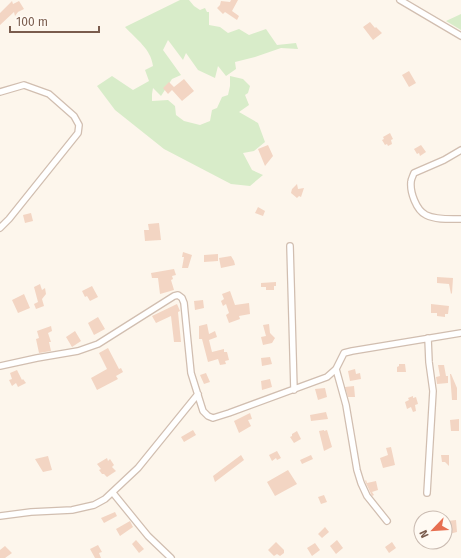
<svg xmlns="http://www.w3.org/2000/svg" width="461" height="558" viewBox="0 0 461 558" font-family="'Fira Sans',sans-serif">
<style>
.green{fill:#d8ecc9}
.building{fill:#f3d5c3}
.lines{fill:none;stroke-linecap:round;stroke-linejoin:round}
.street-casing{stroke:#d1beb0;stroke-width:8}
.street{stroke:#fff;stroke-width:5.5}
</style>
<rect width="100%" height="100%" fill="#fdf6ec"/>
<path class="green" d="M180,0H189L194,6L200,10L205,8L207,12H209V25L220,27L228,33L239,29L249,35L266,29L277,45L296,43L298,49L281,48L255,57L235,62L236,69L226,76L218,66L215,78L198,70L186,53L183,60L168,40L163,50L181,75L172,79L161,96L153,88L152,94V101L168,100L175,106L176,115L184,121L200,125L210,121L212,110L217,108L222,97L228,95L230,86V76L243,79L250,86L248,93L245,95L249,105L239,112L258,123L265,142L254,151L243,153L252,170L263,175L250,186L231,184L164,149L115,110L97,86L112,76L133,90L149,81L145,70L153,66C151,49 136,39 125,27Z
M461,14V30L446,21Z"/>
<path class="building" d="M231,0H238L232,11L239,16L237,20L225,12L223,14L217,8L220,5L221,1L230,2Z
M12,1L13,4L19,1L24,9L18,12L15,16L14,12L0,25V13Z
M370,22L375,28L376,27L382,33L373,40L363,27Z
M409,71L416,83L409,87L402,75Z
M184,79L194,91L182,101L172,90L168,94L163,88L169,82L174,87Z
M390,133L393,139L391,140L392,144L388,146L387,144L385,145L382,140L384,139L383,137Z
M268,145L273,156L265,166L258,149Z
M421,145L426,152L420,156L419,153L417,154L414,149Z
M297,184L298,189L304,188L301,197L299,196L297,198L291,193L292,189Z
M258,207L265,211L263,216L255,213Z
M31,213L33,221L25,223L23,215Z
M159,223L161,240L145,241L144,230H149L148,224Z
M183,252L192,255L188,268H182L184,257H182Z
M218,254V261L204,262V255Z
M231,256L234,261L235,265L221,268L219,258Z
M174,269L176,275L172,276L173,279L171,280L174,290L160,294L158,278H152L151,273Z
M437,277L453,278L452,293L451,294L449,284L437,283Z
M276,282V286H274V290H266V287H261V283Z
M40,284L42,290L45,288L46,294L42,299L44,306L36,309L34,304L38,302L34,287Z
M92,286L98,297L90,301L87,296L85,297L82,291Z
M230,291L235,305L249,303L250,314L239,316L240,319L229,323L226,315L229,313L226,304L223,306L221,301L224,299L222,294Z
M24,294L30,308L18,313L12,300Z
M203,300L204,308L195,310L194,301Z
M177,304L180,311L178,312L181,342H174L171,316L156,323L152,316Z
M431,304L449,306L448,314H445V317L437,316V313H431Z
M98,317L105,329L94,335L88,323Z
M207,324L209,334L215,331L217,337L209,340L212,352L224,349V352H227L229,360L225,361L226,364L220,365L218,359L208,362L202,339H199V326Z
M269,324L270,333L275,338L272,343L263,345L261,337L266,336L263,325Z
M51,326L52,331L48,333L51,342H49L51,351L39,353L36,339L39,338L37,331Z
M75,331L81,341L72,347L66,337Z
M108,348L119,369L121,368L123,372L116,376L118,379L97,390L91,378L107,369L99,353Z
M270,357L272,364L262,366L261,358Z
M399,364H405L406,372H397V367L399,366Z
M438,365H444L446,376H448V383L437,384L436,377L440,376Z
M355,369L356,374L360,373L361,379L350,381L348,371Z
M17,370L22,380L23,379L26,383L18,387L16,383L12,386L9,380L12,379L10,373Z
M206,373L210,382L204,384L200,375Z
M450,374H451L457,388V400H452Z
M270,379L272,387L262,390L261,381Z
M354,386L355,397H348L345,387Z
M325,388L327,397L318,400L315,389Z
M413,396V398L416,397L418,404L415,405L416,411L413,412L411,407L407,409L405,402L409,400L408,398Z
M326,412L328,419L311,421L310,415Z
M250,413L252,419L248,420L251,426L239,433L234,421Z
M459,419V431H451L450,420Z
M193,430L196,435L184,442L181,437Z
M324,430V431L327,430L332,447L324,451L319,431Z
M297,431L301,439L294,443L290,437L292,436V434Z
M391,447L395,465L383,468L380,458L388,455L386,448Z
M277,451L281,458L277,460L276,458L272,461L269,455Z
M241,455L244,460L215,482L213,476Z
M311,455L313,459L302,464L300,460Z
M441,455H449V466L445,462H442Z
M48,456L52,470L43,472L35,459Z
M107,458L108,461L110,459L114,465L112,467L116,471L107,477L104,474H102L99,470L101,469L97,464Z
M288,470L297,484L275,496L267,482Z
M366,480L367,483L376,481L378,490L372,492L374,495L372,496L365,481Z
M324,495L327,502L321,504L318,497Z
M115,512L117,516L104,523L101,518Z
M456,520L457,532L449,534L447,529V521Z
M130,521L133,527L120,536L116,529Z
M325,527L329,532L322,538L318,534Z
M136,540L144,549L139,553L132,544Z
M337,540L343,548L336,554L330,546Z
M276,542L284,550V553L280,556L277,554L274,556L268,550Z
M392,542L396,548L389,553L385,547Z
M315,543L320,550L312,556L307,548Z
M98,545L102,552L99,553L101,558H95L90,549Z
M5,546L12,553L5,558H0V550Z"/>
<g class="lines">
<defs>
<path id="street" d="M400,0L461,36
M0,92L24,85L49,94L74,116L79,125L78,133L9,219L0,228
M461,150L444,160L414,173C413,176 411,179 411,182C410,192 416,210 426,215C436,220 450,219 461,219
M290,246L294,390
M0,366L37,358L78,351L98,344L174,296L178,295L182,298L184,303L191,373L203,411L208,416L213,418L229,413L327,377L336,369L344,353L352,351L461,333
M336,369L346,405L357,470L361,483L367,496L387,521
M113,493L148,536L171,558
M427,493L433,391L429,362L428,338
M0,516L31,512L72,510L94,505L105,499L138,468L198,394"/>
</defs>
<use href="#street" class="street-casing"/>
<use href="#street" class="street"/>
</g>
<g transform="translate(433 530) rotate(245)"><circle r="19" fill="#fffaf3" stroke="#cabbb1"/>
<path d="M0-3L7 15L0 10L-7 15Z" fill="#e76f51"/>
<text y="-6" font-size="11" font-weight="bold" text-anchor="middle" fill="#7a5c4d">N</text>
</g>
<path d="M10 26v6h89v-6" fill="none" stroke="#7a5c4d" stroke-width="2"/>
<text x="16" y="26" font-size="12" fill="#7a5c4d" stroke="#fffaf3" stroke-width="3" paint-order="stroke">100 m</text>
</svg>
